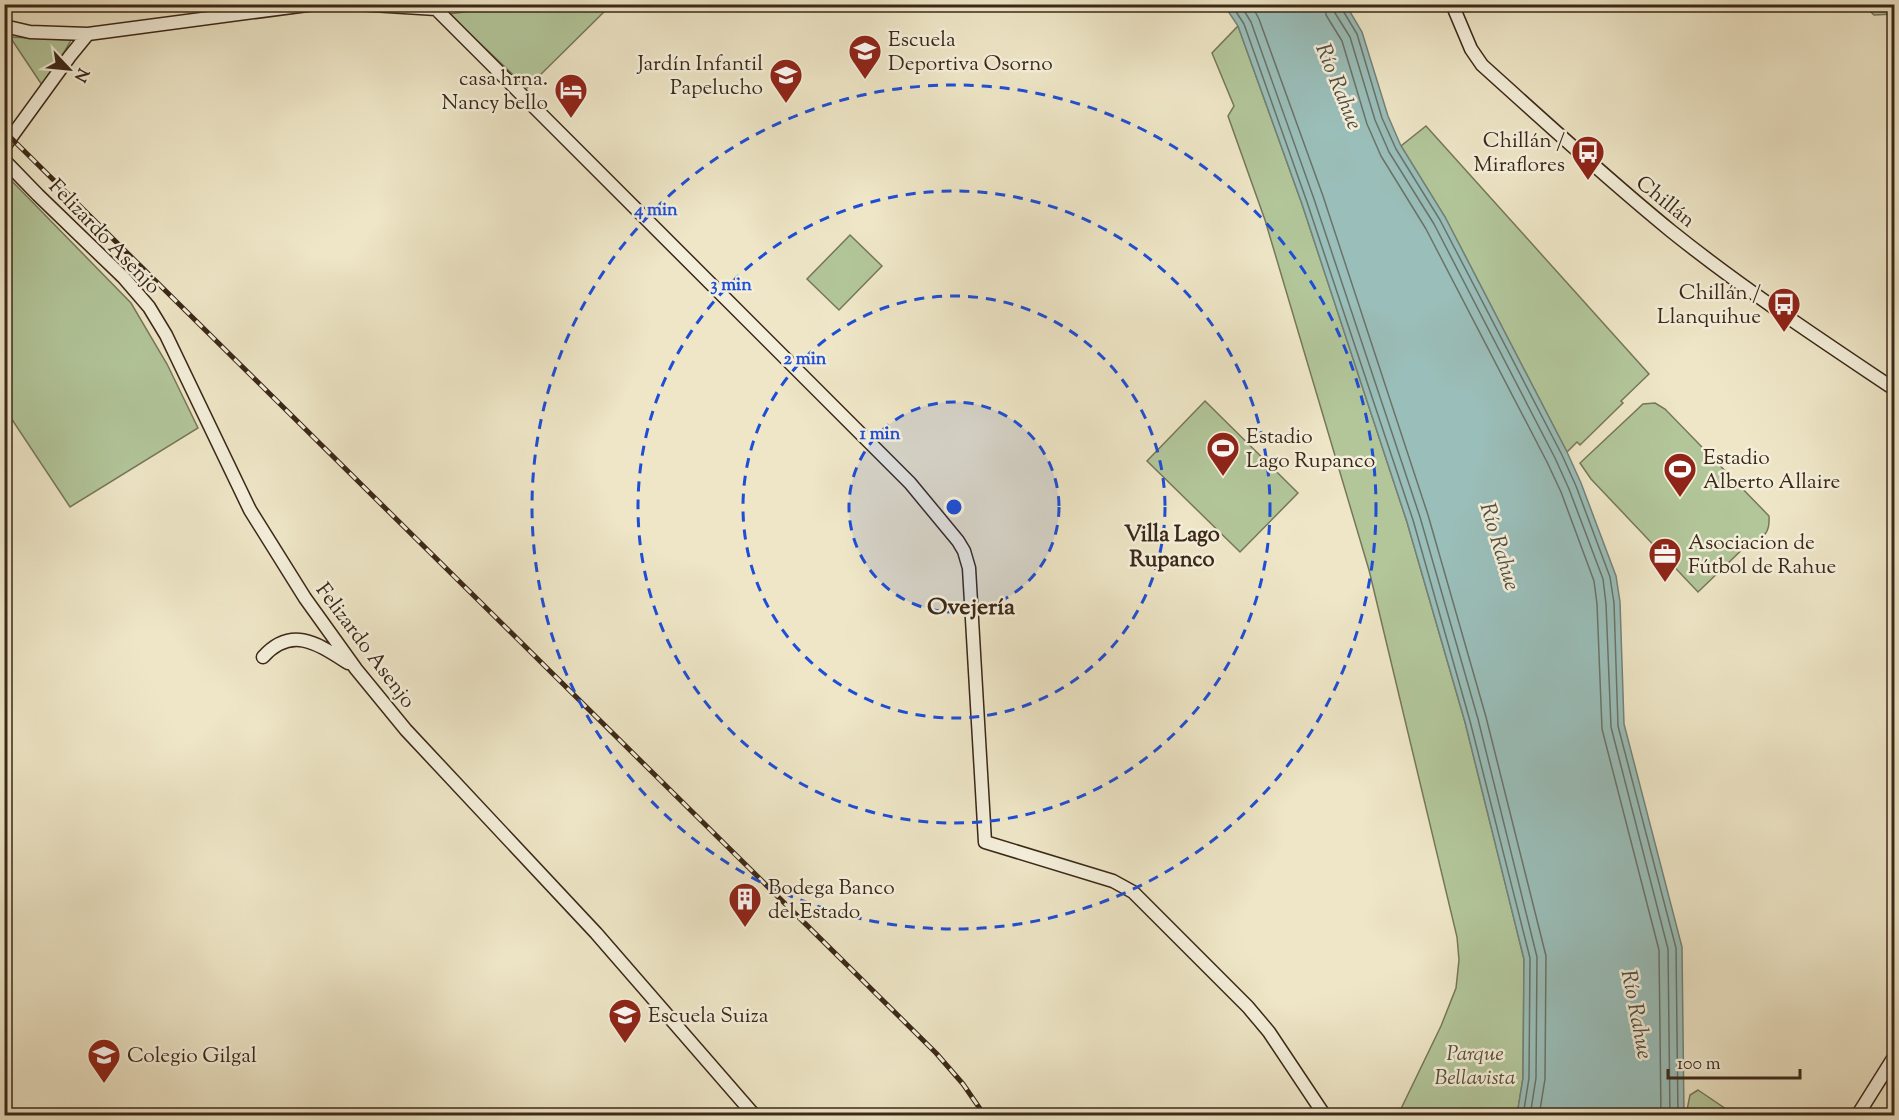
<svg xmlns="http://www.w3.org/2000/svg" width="1899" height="1120" viewBox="0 0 1899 1120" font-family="'Sorts Mill Goudy',serif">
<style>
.green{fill:#b2c69a;stroke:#767759;stroke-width:1.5}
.water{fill:#9abeb9;stroke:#748279;stroke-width:1.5}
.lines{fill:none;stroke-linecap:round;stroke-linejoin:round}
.shore{stroke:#6a7368;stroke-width:1.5}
.secondary-casing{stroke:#3b2818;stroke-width:15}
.secondary{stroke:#f4efdb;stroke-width:12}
.rail-casing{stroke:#3b2818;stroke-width:5}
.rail{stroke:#f4efdb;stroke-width:3;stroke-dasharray:9;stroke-linecap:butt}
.ring{fill:none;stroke:#1d4ed8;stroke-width:3;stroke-dasharray:10 8}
.labels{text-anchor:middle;stroke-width:5;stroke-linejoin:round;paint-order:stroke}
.poi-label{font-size:21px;fill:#3b2818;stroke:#f4efdb;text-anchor:start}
.street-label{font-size:21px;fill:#3b2818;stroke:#f4efdb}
.park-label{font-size:21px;font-style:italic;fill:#595038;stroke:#f4efdb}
.water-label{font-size:22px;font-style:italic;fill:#534e40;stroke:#f4efdb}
.neighbourhood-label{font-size:22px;font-weight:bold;fill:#3b2818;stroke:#f4efdb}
.quarter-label{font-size:24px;font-weight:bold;fill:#3b2818;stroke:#f4efdb}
.centre{fill:#1d4ed8;stroke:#f4efdb;stroke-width:3}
.ring-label{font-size:18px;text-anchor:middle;font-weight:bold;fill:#1d4ed8;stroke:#f4efdb;stroke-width:5;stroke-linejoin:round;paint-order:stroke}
</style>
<rect width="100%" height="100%" fill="#eee6c7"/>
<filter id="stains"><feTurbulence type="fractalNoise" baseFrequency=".00333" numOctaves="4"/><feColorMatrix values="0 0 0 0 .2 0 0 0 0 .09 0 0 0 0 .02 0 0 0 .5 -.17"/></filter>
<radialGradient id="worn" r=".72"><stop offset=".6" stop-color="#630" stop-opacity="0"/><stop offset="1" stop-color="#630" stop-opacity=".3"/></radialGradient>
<path class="green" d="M524,4L611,5L527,88L449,14Z
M1864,5H1883L1894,11V14L1874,15Z
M1238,26L1302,204L1407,522L1465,722L1524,959L1523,1078L1517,1115H1398L1441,1026L1456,988L1459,960L1457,937L1369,570L1265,220L1228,116L1234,106L1212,53Z
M10,37L71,40L44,88Z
M1426,126L1649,374L1621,401L1623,403L1580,445L1577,442L1567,452L1445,217L1401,146Z
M4,173L131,303L167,364L198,428L70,507L5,409Z
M850,235L882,266L839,310L807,279Z
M1205,401L1298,493L1240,552L1147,461Z
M1655,403L1665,409L1769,516C1770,532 1765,538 1750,542L1698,592L1591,479L1580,463L1643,404Z
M1698,1090L1726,1109L1728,1115H1686L1690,1095Z"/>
<path class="water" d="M1224,5H1346L1362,32L1388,116L1401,146L1445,217L1567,452L1581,483L1616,576L1620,602L1624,724L1682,947L1684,1115H1517L1523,1078L1524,959L1465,722L1407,522L1302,204L1238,26Z"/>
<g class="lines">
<path class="shore" d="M1231,4L1244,24L1307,202L1413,520L1470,721L1530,958L1529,1078L1523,1116
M1240,4L1251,22L1314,199L1420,517L1478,719L1537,957L1536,1078L1530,1116
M1251,4L1259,19L1323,196L1428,515L1486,717L1546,956L1545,1079L1539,1116
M1325,4L1326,15L1342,41L1367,124L1381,156L1426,229L1547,462L1561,492L1594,581L1597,604L1602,729L1659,950L1661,1116
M1334,4L1335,13L1350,37L1375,120L1389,152L1434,224L1555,458L1569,489L1603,579L1606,604L1611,727L1668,949L1670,1116
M1341,4L1342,9L1357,34L1382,118L1396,149L1440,220L1562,455L1576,486L1610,577L1614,603L1618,726L1676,948L1678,1116"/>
<defs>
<path id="secondary" d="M356,4L436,9L910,483L958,541L964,551L969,568L985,842L1113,881L1133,892L1248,1007L1269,1032L1325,1116
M1452,4L1471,49L1482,65C1544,121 1606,178 1671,231C1742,288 1818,338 1894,389
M4,26L30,32L88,34L315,4
M4,147L70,56L88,34
M4,160L38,195L124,278L149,307L166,335L250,510L305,598L356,669L406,730L596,933L755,1116
M263,657C292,625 318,644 348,663
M1857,1116L1894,1057"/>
</defs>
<use href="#secondary" class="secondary-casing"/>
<use href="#secondary" class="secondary"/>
<defs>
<path id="rail" d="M4,131L936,1053L963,1084L985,1116"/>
</defs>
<use href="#rail" class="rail-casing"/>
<use href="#rail" class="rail"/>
</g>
<circle cx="954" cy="507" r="105" fill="#1d4ed8" fill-opacity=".12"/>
<g class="ring">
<circle cx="954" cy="507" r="105"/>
<circle cx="954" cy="507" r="211"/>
<circle cx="954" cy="507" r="316"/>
<circle cx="954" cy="507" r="422"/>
</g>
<defs>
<symbol id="school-pin" viewBox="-11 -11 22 30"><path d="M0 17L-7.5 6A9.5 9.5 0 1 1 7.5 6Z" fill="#8f2418" stroke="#f4efdb"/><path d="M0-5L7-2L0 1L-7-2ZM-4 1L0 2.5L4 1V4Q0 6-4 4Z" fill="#fff"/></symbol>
<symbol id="hotel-pin" viewBox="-11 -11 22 30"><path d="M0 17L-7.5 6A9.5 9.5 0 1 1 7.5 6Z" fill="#8f2418" stroke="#f4efdb"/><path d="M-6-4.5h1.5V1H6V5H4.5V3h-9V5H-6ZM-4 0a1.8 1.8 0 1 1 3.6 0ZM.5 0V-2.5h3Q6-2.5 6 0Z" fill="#fff"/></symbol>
<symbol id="bus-pin" viewBox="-11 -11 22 30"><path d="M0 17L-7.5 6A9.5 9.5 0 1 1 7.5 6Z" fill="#8f2418" stroke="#f4efdb"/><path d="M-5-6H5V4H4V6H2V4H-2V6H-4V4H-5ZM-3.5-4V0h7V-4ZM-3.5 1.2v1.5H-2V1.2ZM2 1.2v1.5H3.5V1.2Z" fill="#fff"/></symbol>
<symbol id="stadium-pin" viewBox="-11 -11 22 30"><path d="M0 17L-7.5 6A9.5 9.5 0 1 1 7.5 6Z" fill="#8f2418" stroke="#f4efdb"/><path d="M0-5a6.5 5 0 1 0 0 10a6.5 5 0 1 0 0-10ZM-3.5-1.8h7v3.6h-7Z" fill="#fff"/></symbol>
<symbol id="office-pin" viewBox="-11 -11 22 30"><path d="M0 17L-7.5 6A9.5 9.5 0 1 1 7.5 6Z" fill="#8f2418" stroke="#f4efdb"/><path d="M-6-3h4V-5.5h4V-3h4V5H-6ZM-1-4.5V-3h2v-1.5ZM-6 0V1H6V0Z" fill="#fff"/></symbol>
<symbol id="building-pin" viewBox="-11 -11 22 30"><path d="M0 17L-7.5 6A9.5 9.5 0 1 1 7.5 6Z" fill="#8f2418" stroke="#f4efdb"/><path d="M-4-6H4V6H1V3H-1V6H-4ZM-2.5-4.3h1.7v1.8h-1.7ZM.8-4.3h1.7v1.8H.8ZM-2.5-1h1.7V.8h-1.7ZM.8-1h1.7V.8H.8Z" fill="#fff"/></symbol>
</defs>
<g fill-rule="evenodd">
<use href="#school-pin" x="846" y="32" width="38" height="52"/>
<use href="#school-pin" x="767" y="56" width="38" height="52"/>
<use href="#hotel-pin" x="552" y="71" width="38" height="52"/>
<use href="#bus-pin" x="1569" y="133" width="38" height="52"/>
<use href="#bus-pin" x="1765" y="285" width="38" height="52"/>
<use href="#stadium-pin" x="1204" y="429" width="38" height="52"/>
<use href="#stadium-pin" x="1661" y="450" width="38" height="52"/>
<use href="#office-pin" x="1646" y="535" width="38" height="52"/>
<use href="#building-pin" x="726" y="880" width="38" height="52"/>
<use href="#school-pin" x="606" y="996" width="38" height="52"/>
<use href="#school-pin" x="85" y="1036" width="38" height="52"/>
</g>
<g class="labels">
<g class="poi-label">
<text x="888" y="46">Escuela<tspan x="888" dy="24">Deportiva Osorno</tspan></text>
<text x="763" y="70" text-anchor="end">Jardín Infantil<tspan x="763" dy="24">Papelucho</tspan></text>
<text x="548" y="85" text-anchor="end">casa hrna.<tspan x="548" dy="24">Nancy bello</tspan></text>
<text x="1565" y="147" text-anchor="end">Chillán /<tspan x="1565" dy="24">Miraflores</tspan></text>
<text x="1761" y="299" text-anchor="end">Chillán /<tspan x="1761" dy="24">Llanquihue</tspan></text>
<text x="1246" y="443">Estadio<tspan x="1246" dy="24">Lago Rupanco</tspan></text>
<text x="1703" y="464">Estadio<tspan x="1703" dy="24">Alberto Allaire</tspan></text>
<text x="1688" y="549">Asociacion de<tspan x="1688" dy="24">Fútbol de Rahue</tspan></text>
<text x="768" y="894">Bodega Banco<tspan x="768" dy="24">del Estado</tspan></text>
<text x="648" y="1022">Escuela Suiza</text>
<text x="127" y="1062">Colegio Gilgal</text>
</g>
<g class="street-label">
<text transform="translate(1666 201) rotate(39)" y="7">Chillán</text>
<text transform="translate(105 236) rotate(46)" y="7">Felizardo Asenjo</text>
<text transform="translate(366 645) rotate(53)" y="7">Felizardo Asenjo</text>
</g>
<g class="park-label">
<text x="1475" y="1060">Parque<tspan x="1475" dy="24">Bellavista</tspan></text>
</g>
<g class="water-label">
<text transform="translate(1340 86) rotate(68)" y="8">Río Rahue</text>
<text transform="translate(1501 546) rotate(73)" y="8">Río Rahue</text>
<text transform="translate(1638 1014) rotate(79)" y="8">Río Rahue</text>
</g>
<g class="neighbourhood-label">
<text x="1172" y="541">Villa Lago<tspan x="1172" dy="25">Rupanco</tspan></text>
</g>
<g class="quarter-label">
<text x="971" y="614">Ovejería</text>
</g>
</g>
<circle cx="954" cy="507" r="9" class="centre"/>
<g class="ring-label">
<text x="656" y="215">4 min</text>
<text x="731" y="290">3 min</text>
<text x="805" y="364">2 min</text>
<text x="880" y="439">1 min</text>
</g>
<rect width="1899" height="1120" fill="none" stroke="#eee6c7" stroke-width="24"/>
<rect x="6" y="6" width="1887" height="1108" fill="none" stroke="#3b2818" stroke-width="3"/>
<rect x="12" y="12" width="1875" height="1096" fill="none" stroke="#3b2818" stroke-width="1.5"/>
<g transform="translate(69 69) rotate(116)" stroke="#f4efdb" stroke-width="4.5" paint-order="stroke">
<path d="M0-4.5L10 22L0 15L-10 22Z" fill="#3b2818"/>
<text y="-9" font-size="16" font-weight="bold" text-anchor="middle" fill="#3b2818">N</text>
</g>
<path d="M1668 1069v9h132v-9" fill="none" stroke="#3b2818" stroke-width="3"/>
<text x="1677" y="1069" font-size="18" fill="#3b2818" stroke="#f4efdb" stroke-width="4.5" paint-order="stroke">100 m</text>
<rect width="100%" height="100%" filter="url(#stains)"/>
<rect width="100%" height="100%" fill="url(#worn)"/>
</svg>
